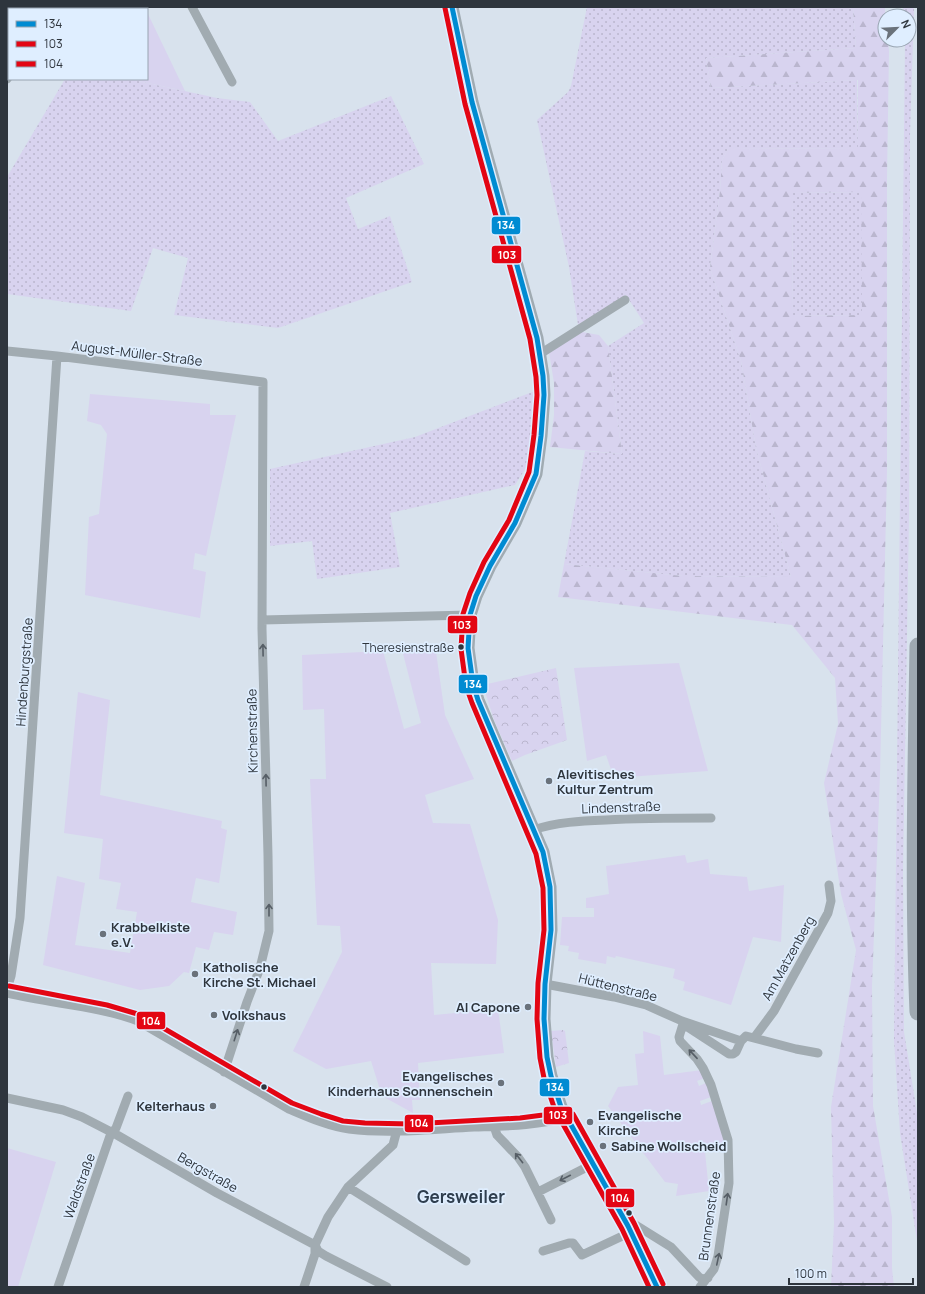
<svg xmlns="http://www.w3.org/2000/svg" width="925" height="1294" viewBox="0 0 925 1294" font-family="Manrope,sans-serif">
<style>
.grass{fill:url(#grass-dots)}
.forest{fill:url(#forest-firs);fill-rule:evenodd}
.park{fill:url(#park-crowns)}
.garden{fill:#d8d3ef}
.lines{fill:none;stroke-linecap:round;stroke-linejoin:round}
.minor{stroke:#a1abb1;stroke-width:9}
.secondary{stroke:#a0abb2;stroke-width:13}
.motorway{stroke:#9ea8b1;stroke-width:17}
.bus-1-casing{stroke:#dfeeff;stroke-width:8}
.bus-2-casing{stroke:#dfeeff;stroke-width:8}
.bus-3-casing{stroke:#dfeeff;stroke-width:8}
.bus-1{stroke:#008bd2;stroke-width:5}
.bus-2{stroke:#e30513;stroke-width:5}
.bus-3{stroke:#e30513;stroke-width:5}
.oneway{stroke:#565e66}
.bus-dot{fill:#2e353d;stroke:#dfeeff;stroke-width:1.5}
.poi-dot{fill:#6a727b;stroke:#dfeeff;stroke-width:1.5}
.labels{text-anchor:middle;stroke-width:3.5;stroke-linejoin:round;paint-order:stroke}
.bus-label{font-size:12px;fill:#2e353d;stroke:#dfeeff;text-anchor:end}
.street-label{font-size:13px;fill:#2e353d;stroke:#dfeeff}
.poi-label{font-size:13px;font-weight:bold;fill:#2e353d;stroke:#dfeeff;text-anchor:start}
.district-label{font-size:17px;font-weight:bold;fill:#2f3e4e;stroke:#dfeeff}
.line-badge{stroke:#dfeeff;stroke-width:1.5}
.badge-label{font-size:11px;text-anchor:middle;font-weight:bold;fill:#fff}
</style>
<defs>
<pattern id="grass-dots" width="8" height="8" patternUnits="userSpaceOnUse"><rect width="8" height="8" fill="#d8d3ef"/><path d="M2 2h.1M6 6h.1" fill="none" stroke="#bab6ce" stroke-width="1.8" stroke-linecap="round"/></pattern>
<pattern id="forest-firs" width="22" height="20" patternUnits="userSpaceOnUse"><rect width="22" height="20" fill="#d8d3ef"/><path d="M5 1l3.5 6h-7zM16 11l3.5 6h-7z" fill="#bab6ce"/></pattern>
<pattern id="park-crowns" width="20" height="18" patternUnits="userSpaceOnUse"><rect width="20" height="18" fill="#d8d3ef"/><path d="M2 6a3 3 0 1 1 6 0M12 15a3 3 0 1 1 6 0" fill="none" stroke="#bab6ce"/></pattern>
</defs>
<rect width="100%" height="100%" fill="#d8e2ed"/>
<path class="grass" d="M587,7H853L856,48L706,58L711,88L857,80L858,148L728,149L722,160L720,191L710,268L741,361L756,448L791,577L683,576L564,564L585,451L622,454L608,346L644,323L626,295L578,325L569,267L537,120L568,92L571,86Z
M903,7H913L914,9L910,135L909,516L903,870L904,1032L918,1119V1247L900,1133L894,1040L905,40H909V16H904Z
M65,79H129L217,98L250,102L278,141L391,96L424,164L346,198L358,229L390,216L412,282L278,328L174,315L188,258L153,248L131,311L7,294V177Z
M862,192V315L793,316L792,193Z
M535,391L536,405L533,426L527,466L515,485L390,513L400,567L317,579L312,541L270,546V469L415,437Z"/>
<path class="forest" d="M853,7H885V40H888L889,51L887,178V471L880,775L872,986L873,1106L892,1217V1268L894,1287H831L834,1223L831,1107L856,950L841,894L824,783L838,724L835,678L792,625L558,597L564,564L683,576L791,577L756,448L741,361L710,268L720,191L722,160L728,149L858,148V80L711,88L706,58L856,48ZM861,192L862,315L793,316L792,193Z
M582,332L599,335L608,346L622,454L550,447L554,415V383L549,352Z"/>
<path class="park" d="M556,668L567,740L525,755L512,761L494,720L483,685Z
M563,1030L565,1031L569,1063L556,1067L551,1031Z"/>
<path class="garden" d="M147,12L185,91L129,79H147Z
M90,394L210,404V415H236L206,556L195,553L193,569L206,572L200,618L85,595L89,517L99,514L107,434L101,425L87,421Z
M435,645L445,715L474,779L425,795L433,823L470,824L498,920L496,964L431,963L434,1015L498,1009L504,1053L418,1063L420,1100H412L413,1113L382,1096L371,1061L326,1069L293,1051L342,952L340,926L317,925L310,779H326L324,709L303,710L302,655L383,651L404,729L421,723L401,646Z
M679,663L708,771L614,778L606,755L587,761L574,668Z
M78,692L110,700L100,795L222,821L221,828L227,830L219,883L196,878L191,902L237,912L233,935L214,932L209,950L196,947L189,973L184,972L169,986L140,990L43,965L57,876L85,883L75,945L130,953L137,912L116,909L121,883L99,879L103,839L64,833Z
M685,855L687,863L708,859L710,874L747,877L749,891L784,885L781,942L753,937L731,1005L683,990L685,982L673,978L675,969L616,956L615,958L607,956L606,964L578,959L579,953L568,951L569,946L560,945L562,917H594V908H586V898L609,894L606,866Z
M643,1031L660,1036L664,1075L702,1070L705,1078L697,1081L699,1086L706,1083L711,1097L700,1101L701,1105L712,1101L725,1144L705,1152L709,1191L676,1196L678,1184L665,1182L608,1106L618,1087L638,1085L635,1054L644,1053Z
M7,1148L56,1162L18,1287H7Z"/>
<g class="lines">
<path class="minor" d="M192,7L232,82
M58,9L60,7
M7,79L9,76
M7,351L57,356L263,382L262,629L268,855L269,931L260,968L247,1002L224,1072
M540,354L625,300
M262,620L470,615
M533,830C557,822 581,821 606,820C641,818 676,818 711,818
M545,984L614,997L646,1005L682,1021L741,1041L746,1036L796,1049L818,1053
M7,989L11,976L20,918L57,356
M7,993C50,1004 96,1005 138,1021L289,1109C308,1117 328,1126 349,1129C390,1134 433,1129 474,1127C503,1126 538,1126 567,1117
M683,1024L679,1037L680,1041L697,1059L703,1068L711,1085L728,1140L729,1183L718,1256L714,1269L700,1287
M686,1026L729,1054H733L736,1052L741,1041
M754,1038L774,1011L828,913L831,901L829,885
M7,1098L63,1110L82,1117L117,1135L217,1193L315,1245L318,1251L326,1256L387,1287
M494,1126L497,1135L518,1157L525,1167L551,1220
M348,1187L466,1261
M538,1192L593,1164
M628,1226L634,1224L671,1247L699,1277L702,1279L708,1278
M543,1251L569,1243H573L582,1255L631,1232
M58,1287L110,1136L116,1128L128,1096
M304,1287L315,1254V1245L328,1217L348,1187L393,1145L397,1130"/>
<path class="secondary" d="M452,7L472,102L537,338L543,376L544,395L541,436L536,474L515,523L490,566L476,596L470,615L468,648L473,684L478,700L543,852L550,887L551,930L545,984L544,1019L547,1057L551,1076L561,1107L628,1226L657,1287"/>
<path class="motorway" d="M918,646C916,768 913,890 918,1012"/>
<defs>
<path id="bus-1" d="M452,7L472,102L537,338L543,376L544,395L541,436L536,474L515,523L490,566L476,596L470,615L468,648L473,684L478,700L543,852L550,887L551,930L545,984L544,1019L547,1057L551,1076L561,1107L628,1226L657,1287"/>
<path id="bus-2" d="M445,8L465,104L530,339L536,377L537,395L534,435L529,472L509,520L484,562L470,593L463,614L461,649L466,686L472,703L536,854L543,888L544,930L538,983L537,1019L540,1058L544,1078L555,1110L622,1229L649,1287"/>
<path id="bus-3" d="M9,986L107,1005L141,1015L292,1103L321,1114L343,1121L365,1123L411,1124L520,1118L543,1115L565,1110
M573,1114L634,1223L663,1284"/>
</defs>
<use href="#bus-1" class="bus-1-casing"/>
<use href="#bus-2" class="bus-2-casing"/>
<use href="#bus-3" class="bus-3-casing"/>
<use href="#bus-1" class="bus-1"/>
<use href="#bus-2" class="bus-2"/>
<use href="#bus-3" class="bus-3"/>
</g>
<defs><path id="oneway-shaft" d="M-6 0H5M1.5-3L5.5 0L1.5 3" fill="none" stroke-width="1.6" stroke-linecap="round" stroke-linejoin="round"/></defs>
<g class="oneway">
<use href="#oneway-shaft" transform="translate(263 650) rotate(-91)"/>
<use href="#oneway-shaft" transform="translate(266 780) rotate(-91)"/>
<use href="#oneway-shaft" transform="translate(269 910) rotate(-90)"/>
<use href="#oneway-shaft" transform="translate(236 1035) rotate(-72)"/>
<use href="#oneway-shaft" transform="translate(693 1054) rotate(-133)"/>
<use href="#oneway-shaft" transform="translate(519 1158) rotate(-128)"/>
<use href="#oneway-shaft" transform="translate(565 1178) rotate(153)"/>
<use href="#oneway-shaft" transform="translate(727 1199) rotate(-82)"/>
<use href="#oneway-shaft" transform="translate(718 1259) rotate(-78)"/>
</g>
<g class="bus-dot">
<circle cx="461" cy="647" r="3.5"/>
<circle cx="264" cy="1087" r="3.5"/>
<circle cx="629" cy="1213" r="3.5"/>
</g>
<g class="poi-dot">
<circle cx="549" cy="781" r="4"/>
<circle cx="103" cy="934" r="4"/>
<circle cx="195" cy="974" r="4"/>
<circle cx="528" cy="1007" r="4"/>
<circle cx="214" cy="1015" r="4"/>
<circle cx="501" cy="1083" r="4"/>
<circle cx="213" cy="1106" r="4"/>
<circle cx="590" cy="1122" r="4"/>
<circle cx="603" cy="1146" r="4"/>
</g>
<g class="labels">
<g class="bus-label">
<text x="454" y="652">Theresienstraße</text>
</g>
<g class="street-label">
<text transform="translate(137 353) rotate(7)" y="5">August-Müller-Straße</text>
<text transform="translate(24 672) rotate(-86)" y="5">Hindenburgstraße</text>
<text transform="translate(252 731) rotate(-91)" y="5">Kirchenstraße</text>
<text transform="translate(621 807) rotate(-2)" y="5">Lindenstraße</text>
<text transform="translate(788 958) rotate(-61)" y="5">Am Matzenberg</text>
<text transform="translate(618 987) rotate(14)" y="5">Hüttenstraße</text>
<text transform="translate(208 1172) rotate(30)" y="5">Bergstraße</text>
<text transform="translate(79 1186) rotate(-70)" y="5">Waldstraße</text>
<text transform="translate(709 1216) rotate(-82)" y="5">Brunnenstraße</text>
</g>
<g class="poi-label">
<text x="557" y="779">Alevitisches<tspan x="557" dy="15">Kultur Zentrum</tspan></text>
<text x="111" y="932">Krabbelkiste<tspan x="111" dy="15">e.V.</tspan></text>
<text x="203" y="972">Katholische<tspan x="203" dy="15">Kirche St. Michael</tspan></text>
<text x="520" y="1012" text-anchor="end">Al Capone</text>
<text x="222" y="1020">Volkshaus</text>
<text x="493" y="1081" text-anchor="end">Evangelisches<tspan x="493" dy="15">Kinderhaus Sonnenschein</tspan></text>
<text x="205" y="1111" text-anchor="end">Kelterhaus</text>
<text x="598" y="1120">Evangelische<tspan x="598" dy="15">Kirche</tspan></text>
<text x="611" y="1151">Sabine Wollscheid</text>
</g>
<g class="district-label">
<text x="461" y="1203">Gersweiler</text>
</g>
</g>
<g class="line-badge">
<rect x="491" y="216" width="30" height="19" rx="4" fill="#008bd2"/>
<rect x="491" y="245" width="31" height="19" rx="4" fill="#e30513"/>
<rect x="447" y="615" width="31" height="19" rx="4" fill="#e30513"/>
<rect x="458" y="674" width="30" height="20" rx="4" fill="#008bd2"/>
<rect x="136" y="1011" width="30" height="19" rx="4" fill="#e30513"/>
<rect x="539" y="1078" width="31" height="19" rx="4" fill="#008bd2"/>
<rect x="543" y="1106" width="30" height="19" rx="4" fill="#e30513"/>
<rect x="404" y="1114" width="30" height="19" rx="4" fill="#e30513"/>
<rect x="605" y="1188" width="30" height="20" rx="4" fill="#e30513"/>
</g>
<g class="badge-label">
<text x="506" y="229">134</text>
<text x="507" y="259">103</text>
<text x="462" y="629">103</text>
<text x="473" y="688">134</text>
<text x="151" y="1025">104</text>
<text x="555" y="1091">134</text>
<text x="558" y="1119">103</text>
<text x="419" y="1127">104</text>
<text x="620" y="1202">104</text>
</g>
<rect width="925" height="1294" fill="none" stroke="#2e353d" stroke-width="16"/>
<rect x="8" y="8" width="140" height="72" fill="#dfeeff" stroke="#98a4b1"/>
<rect x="16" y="21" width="20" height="6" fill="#008bd2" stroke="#98a4b1"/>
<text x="44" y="28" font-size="12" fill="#2e353d">134</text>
<rect x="16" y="41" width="20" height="6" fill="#e30513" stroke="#98a4b1"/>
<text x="44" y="48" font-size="12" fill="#2e353d">103</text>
<rect x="16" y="61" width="20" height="6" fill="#e30513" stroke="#98a4b1"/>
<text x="44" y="68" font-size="12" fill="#2e353d">104</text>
<g transform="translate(897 28) rotate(66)"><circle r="19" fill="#dfeeff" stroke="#98a4b1"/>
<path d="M0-3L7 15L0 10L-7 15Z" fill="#6a727b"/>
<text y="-6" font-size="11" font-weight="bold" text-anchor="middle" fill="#2e353d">N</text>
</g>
<path d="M789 1278v6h124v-6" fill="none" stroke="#2e353d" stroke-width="2"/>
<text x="795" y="1278" font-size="12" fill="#2e353d" stroke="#dfeeff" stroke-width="3" paint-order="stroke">100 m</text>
</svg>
